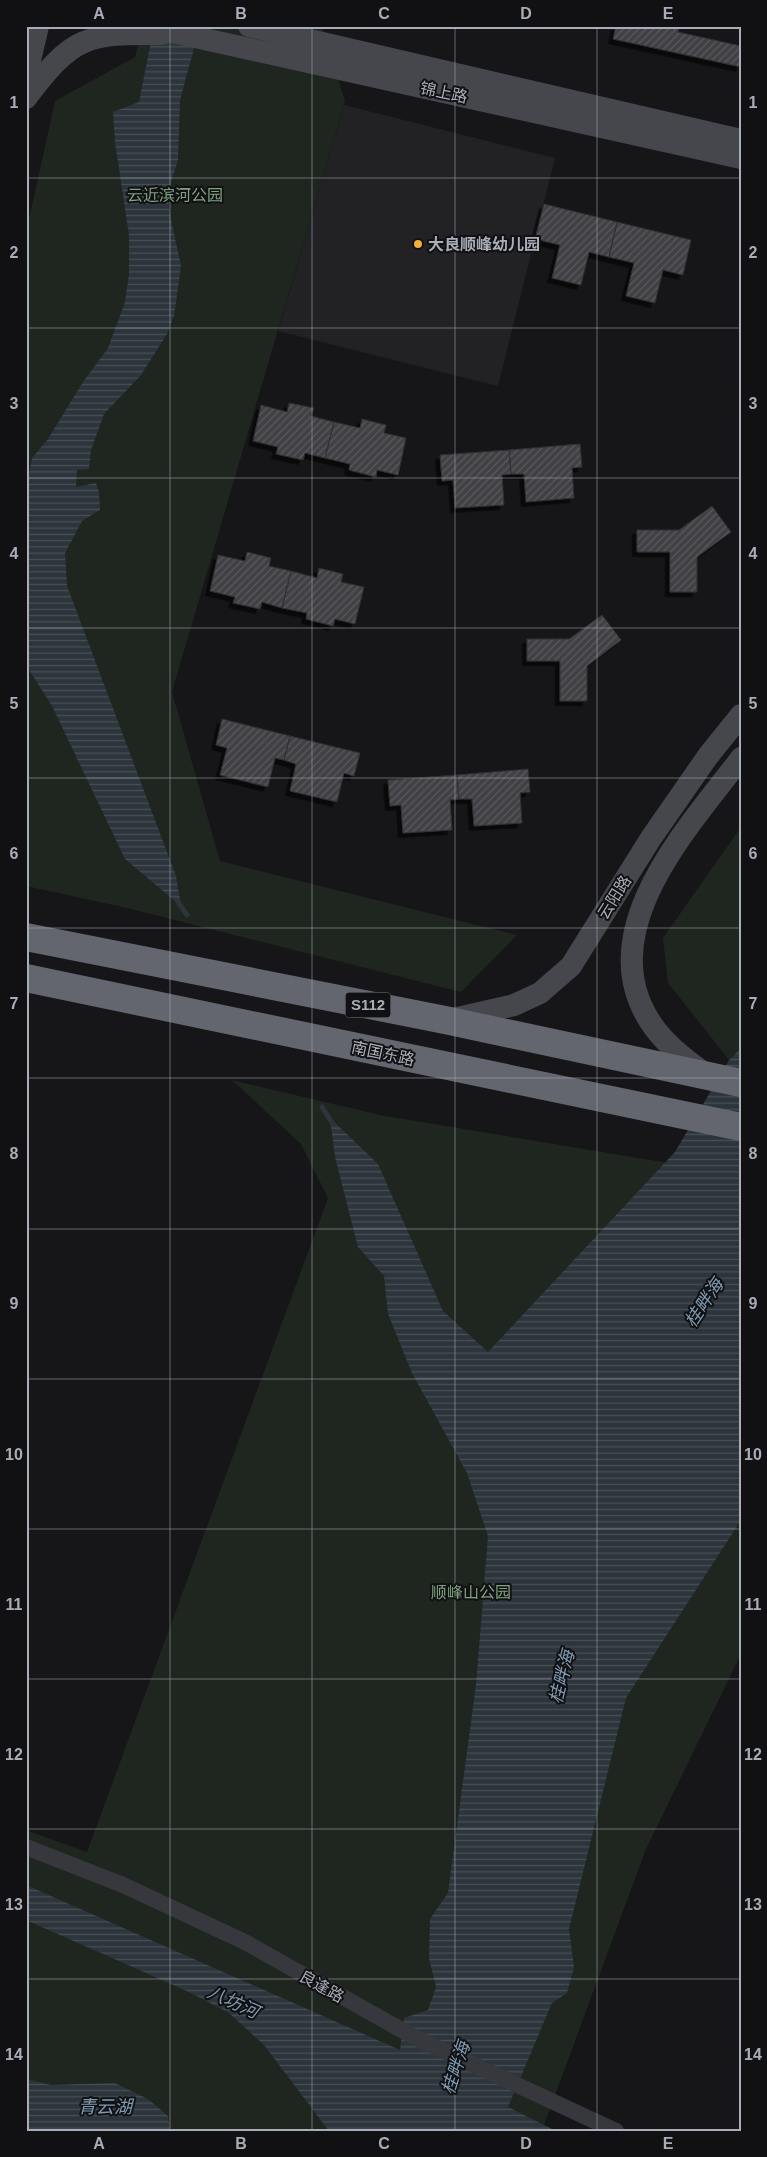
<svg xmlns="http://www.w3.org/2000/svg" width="767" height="2157" viewBox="0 0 767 2157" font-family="Arial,'Noto Sans SC',sans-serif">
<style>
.built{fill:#222225}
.green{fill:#1e261f}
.water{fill:url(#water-rules)}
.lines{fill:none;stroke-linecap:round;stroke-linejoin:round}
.stream{stroke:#2c353c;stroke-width:5}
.building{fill:url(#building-hatch);stroke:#303034;filter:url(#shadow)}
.street{stroke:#37383d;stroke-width:16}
.secondary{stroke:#45474d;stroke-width:22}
.highway{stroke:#63666e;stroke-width:28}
.grid{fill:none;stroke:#a8adb8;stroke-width:1;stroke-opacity:0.55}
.poi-dot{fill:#f2b134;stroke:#111113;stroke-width:2}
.labels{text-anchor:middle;stroke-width:4;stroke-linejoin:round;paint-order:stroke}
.shield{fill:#111113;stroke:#7b7e86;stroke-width:1}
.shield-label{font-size:15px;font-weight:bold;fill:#a8adb8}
.street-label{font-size:16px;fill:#a8adb8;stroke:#111113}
.park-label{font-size:16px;fill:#7fa381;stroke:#111113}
.poi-label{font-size:16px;font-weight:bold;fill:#a8adb8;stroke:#111113;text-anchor:start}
.water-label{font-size:18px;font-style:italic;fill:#7f9bb3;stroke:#111113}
.neatline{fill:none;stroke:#a8adb8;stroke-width:2}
.grid-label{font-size:16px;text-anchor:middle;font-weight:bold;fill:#a8adb8}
</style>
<defs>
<pattern id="water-rules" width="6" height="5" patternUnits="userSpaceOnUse" patternTransform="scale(1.25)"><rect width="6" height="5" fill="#2c353c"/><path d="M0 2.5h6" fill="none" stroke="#485056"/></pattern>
<pattern id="building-hatch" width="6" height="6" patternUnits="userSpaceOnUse" patternTransform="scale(1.25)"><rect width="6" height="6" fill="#404145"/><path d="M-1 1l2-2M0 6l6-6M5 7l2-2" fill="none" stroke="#595a5e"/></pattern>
<filter id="shadow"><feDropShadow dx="-4.5" dy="4.5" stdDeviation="0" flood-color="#0009"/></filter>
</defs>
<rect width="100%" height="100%" fill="#161618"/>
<path class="built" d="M344,105L555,158L498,386L278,331Z"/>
<path class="green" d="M143,26H322L345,101L172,692L220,861L517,935L461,992L127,908L26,886V233L55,101L135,57Z
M741,827V1048L729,1060L668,983L663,938Z
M232,1080L380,1115L741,1175V1654L646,1849L544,2125L556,2131H26V1830L87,1852L328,1198L301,1144Z"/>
<path class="water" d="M154,26H200L180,100L178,160L168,192L169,210L181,266L174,316L167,334L141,375L104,414L91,450L89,469L77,470L76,487L96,483L99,492L100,510L82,521L65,553L67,586L176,876L181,906L125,859L52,706L26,665V490L32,458L48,439L83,382L108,348L125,302L129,274V235L115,142L113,112L139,102Z
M741,1048V1520L626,1698L569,1929L574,1967L567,1993L552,2003L508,2107L556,2131H329L264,2045L229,2013L189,1992L26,1920V1885L400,2050L404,2018L428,2010L436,1987L429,1958L430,1919L448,1893L476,1685L488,1536L467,1473L412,1373L388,1314L384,1276L358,1247L335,1157L330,1118L378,1164L443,1311L488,1352L675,1152L729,1060Z
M26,2079L51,2085L115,2083L148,2099L168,2116L170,2131H26Z"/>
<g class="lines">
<path class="stream" d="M178,902L187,915
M322,1107L332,1123"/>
</g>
<path class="building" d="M616,26H679L678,32L741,46V67L613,39Z
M544,204L617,222L609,257L589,252L581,285L552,278L560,245L535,239Z
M617,222L691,240L683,275L663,270L655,303L626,296L634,263L609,257Z
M289,403L314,408L311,416L334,422L325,458L305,453L303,460L276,454L278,447L253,441L261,405L287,412Z
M362,419L386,425L384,433L406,438L398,475L377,470L376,477L349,470L350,464L325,458L334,422L360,428Z
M580,444L582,467L572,468L574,498L526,502L524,474H511L509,450Z
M509,450L511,474L502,475L504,505L455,508L453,480L442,481L440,455Z
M712,506L731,532L697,557V592H670V552H637V530H679Z
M247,552L271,558L269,566L291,571L282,608L262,602L260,609L233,603L235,597L210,591L218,555L245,561Z
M319,568L343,574L341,582L364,587L355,624L335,619L333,626L306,619L307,613L282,608L291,571L317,578Z
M602,615L621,640L587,666V701H560V661H527V639H569Z
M222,719L290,736L284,760L275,758L268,787L220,775L227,748L216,745Z
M290,736L360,753L354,776L344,773L337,802L290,791L296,764L284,760Z
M528,769L530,792L520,793L522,823L474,826L472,799H459L457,775Z
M457,775L459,799L450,800L452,830L403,833L401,805L390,806L388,780Z"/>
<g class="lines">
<path class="street" d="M26,1847L123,1885L245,1942L414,2037L616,2131"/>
<path class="secondary" d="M146,26L741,158
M249,26L741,140
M26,78L38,26
M26,98C73,36 86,33 162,34
M453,1019L514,1005L540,993L571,966L651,838L708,756L741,715
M707,1075C685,1059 663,1043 649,1020C592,929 689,827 741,758"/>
<path class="highway" d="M26,937L445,1020L741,1083
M26,978L741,1127"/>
</g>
<path class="grid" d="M170,26V2131M312,26V2131M455,26V2131M597,26V2131M26,178H741M26,328H741M26,478H741M26,628H741M26,778H741M26,928H741M26,1078H741M26,1229H741M26,1379H741M26,1529H741M26,1679H741M26,1829H741M26,1979H741"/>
<circle class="poi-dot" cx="418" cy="244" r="5"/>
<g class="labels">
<rect class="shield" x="345.5" y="992.5" width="45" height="25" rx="4"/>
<g class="shield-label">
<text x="368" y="1010">S112</text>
</g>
<g class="street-label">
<text transform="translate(444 92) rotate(12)" y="6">锦上路</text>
<text transform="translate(614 897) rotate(-58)" y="6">云阳路</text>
<text transform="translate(383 1053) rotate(12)" y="6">南国东路</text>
<text transform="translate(322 1986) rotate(29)" y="6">良逢路</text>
</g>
<g class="park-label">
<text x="175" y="201">云近滨河公园</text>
<text x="471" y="1598">顺峰山公园</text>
</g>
<g class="poi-label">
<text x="428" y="250">大良顺峰幼儿园</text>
</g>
<g class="water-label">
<text transform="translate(704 1303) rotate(-56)" y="6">桂畔海</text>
<text transform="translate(562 1677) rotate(-76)" y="6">桂畔海</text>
<text transform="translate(233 2002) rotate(24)" y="6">八坊河</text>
<text transform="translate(456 2068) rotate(-72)" y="6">桂畔海</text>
<text x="105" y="2113">青云湖</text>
</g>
</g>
<rect width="767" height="2157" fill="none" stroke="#111113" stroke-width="55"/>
<rect x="28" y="28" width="712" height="2102" class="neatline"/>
<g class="grid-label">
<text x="99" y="19">A</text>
<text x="241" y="19">B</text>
<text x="384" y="19">C</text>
<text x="526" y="19">D</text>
<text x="668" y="19">E</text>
<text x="14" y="108">1</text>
<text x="753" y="108">1</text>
<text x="14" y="258">2</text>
<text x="753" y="258">2</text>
<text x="14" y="409">3</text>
<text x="753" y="409">3</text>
<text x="14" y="559">4</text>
<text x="753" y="559">4</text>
<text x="14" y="709">5</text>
<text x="753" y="709">5</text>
<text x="14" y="859">6</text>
<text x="753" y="859">6</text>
<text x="14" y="1009">7</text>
<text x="753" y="1009">7</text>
<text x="14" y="1159">8</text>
<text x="753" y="1159">8</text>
<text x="14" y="1309">9</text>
<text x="753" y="1309">9</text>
<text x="14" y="1460">10</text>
<text x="753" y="1460">10</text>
<text x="14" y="1610">11</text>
<text x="753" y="1610">11</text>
<text x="14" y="1760">12</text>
<text x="753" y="1760">12</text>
<text x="14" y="1910">13</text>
<text x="753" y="1910">13</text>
<text x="14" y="2060">14</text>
<text x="753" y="2060">14</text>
<text x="99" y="2149">A</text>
<text x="241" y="2149">B</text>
<text x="384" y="2149">C</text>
<text x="526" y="2149">D</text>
<text x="668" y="2149">E</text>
</g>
</svg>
